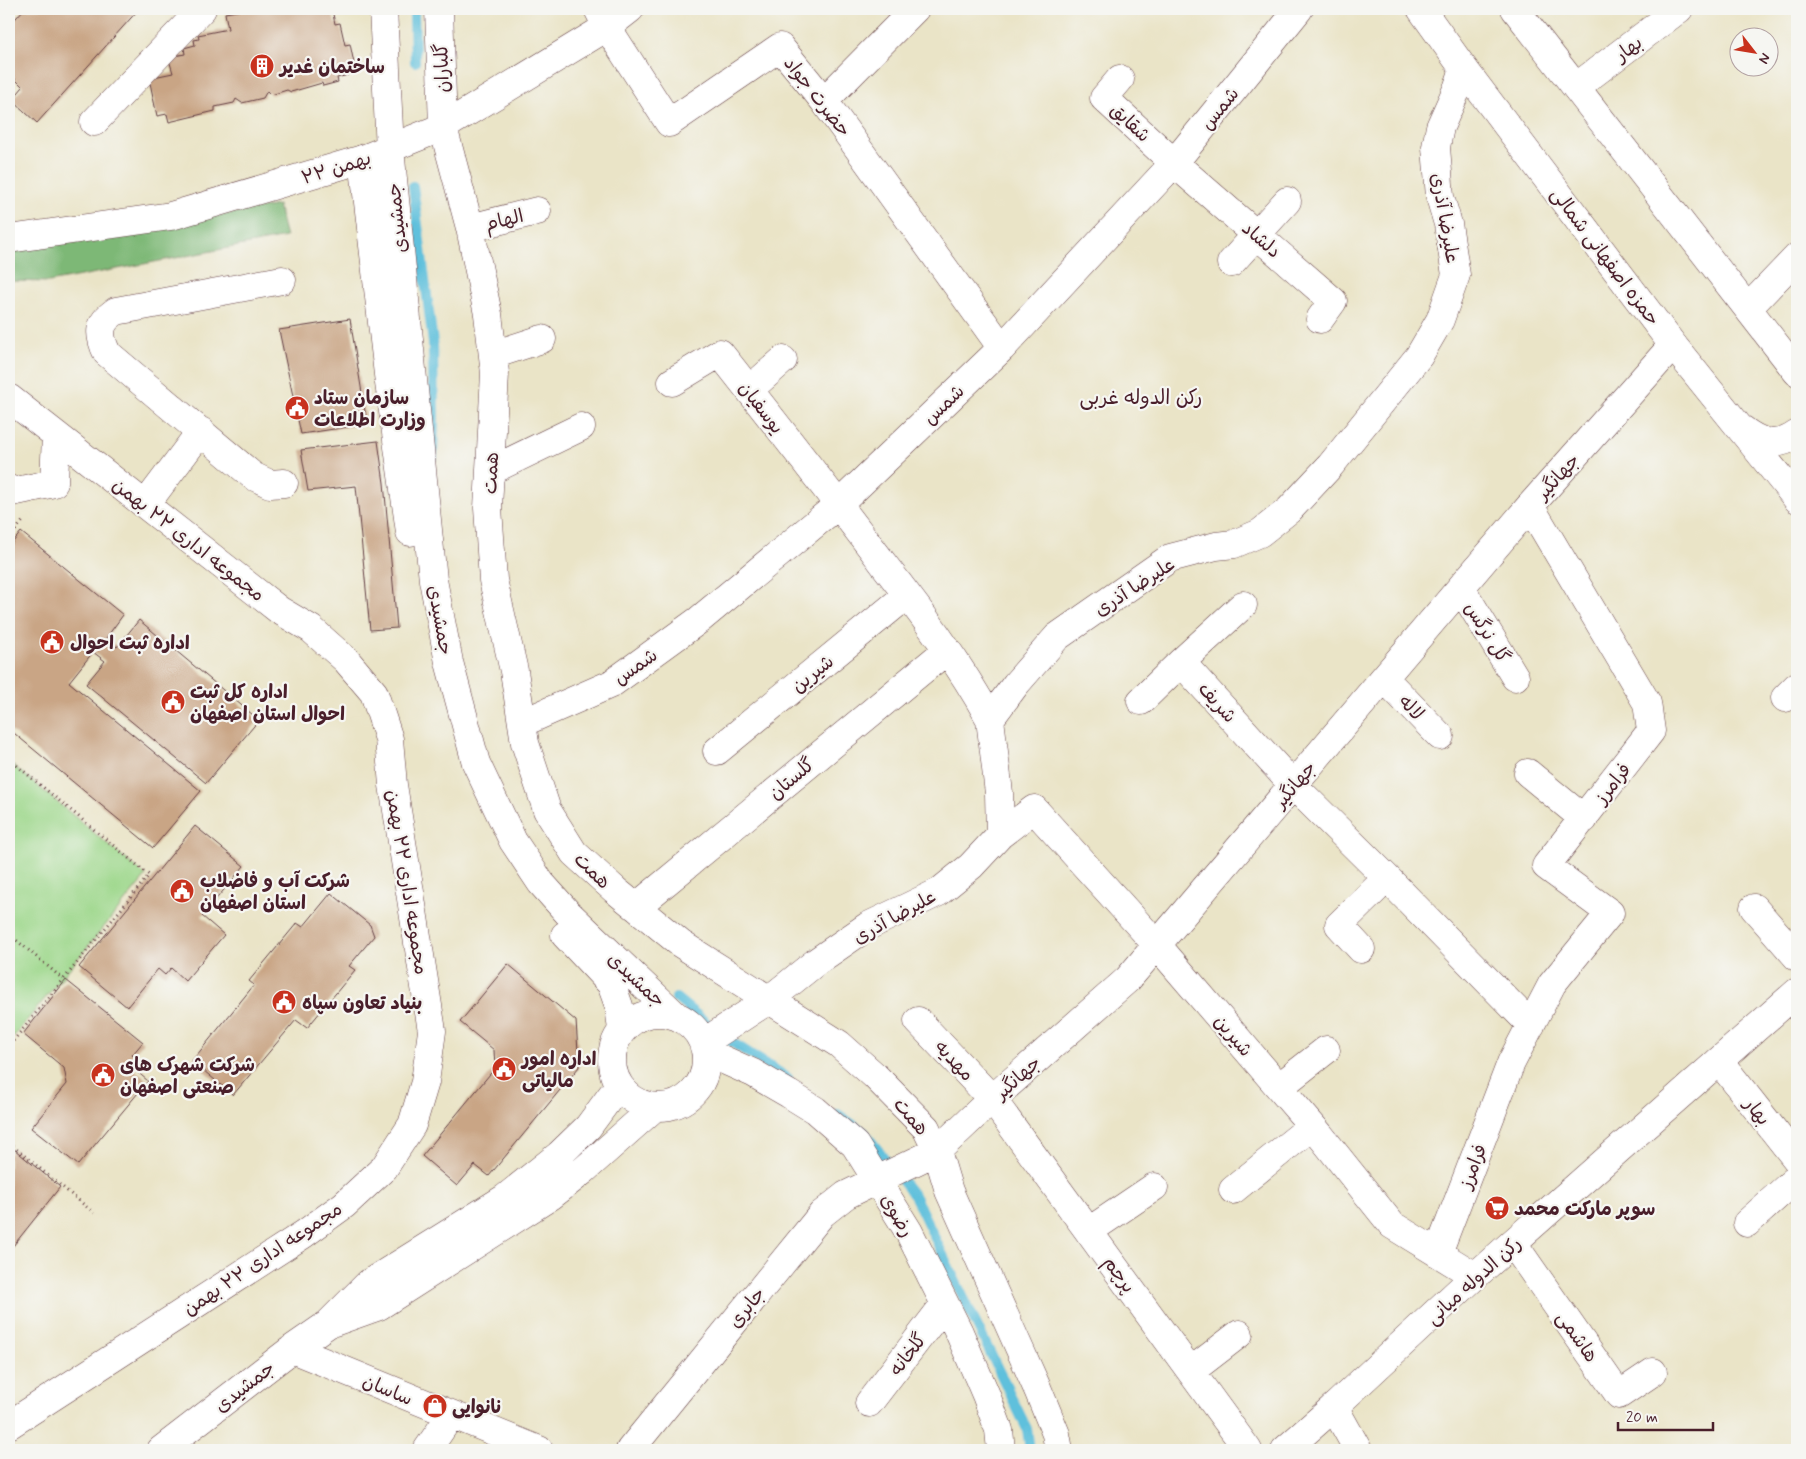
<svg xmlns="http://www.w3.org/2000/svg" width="1806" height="1459" viewBox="0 0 1806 1459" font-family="Mynerve,'Playpen Sans Arabic',sans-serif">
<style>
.green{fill:#9cd78a;stroke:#737b5a}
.forest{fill:#7db876;stroke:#646c50}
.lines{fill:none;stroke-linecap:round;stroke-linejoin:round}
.stream{stroke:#5ec0dc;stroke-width:10}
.building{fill:#c9a585}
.minor-casing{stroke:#623d42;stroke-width:29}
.major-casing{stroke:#623d42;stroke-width:29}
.path{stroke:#623d42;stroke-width:3;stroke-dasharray:1 4;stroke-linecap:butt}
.minor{stroke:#fff;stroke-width:28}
.major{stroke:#fff;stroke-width:28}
.labels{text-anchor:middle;stroke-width:4.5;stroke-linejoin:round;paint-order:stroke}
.street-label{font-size:19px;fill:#4a1f2b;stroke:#f6f6f2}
.poi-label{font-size:19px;font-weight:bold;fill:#4a1f2b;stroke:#f6f6f2;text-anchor:start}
.neighbourhood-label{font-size:20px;fill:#4a1f2b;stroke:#f6f6f2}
</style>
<rect width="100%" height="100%" fill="#f6f6f2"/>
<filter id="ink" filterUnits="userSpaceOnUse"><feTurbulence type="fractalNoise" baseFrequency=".02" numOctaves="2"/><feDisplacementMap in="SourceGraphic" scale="10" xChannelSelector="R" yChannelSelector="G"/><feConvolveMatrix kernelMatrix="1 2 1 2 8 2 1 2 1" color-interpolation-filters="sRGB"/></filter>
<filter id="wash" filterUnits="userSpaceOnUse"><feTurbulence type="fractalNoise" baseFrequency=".0096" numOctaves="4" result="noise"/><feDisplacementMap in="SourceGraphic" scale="20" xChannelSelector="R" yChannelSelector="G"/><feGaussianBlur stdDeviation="1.12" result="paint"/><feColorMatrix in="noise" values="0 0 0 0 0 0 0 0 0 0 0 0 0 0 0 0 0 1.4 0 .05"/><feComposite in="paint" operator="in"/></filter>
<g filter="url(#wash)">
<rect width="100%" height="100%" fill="#eae4c7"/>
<path class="green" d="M9,762L146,876L9,1042Z"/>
<path class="forest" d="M278,205L286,237L49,282L9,281V252Z"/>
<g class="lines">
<path class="stream" d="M414,9L415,62
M413,186L433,343L434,419L433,456
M676,998L724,1037L788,1078
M838,1114L864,1132L915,1197L1027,1429L1030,1450"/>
</g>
<g id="blocks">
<path class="building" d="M24,9H139L37,123L12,100L23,87L15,79L9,87V26Z
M248,9H332L335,24L340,23L345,45L350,44L355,68L348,75L337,78L338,82L323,86L322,83L291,92L287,90L271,95L267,91L263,98L242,103L236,99L234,103L215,107V111L169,122L167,114L157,116L149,78L173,73L170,63L174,56L185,54L184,48L195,45L194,40L199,39L198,35L228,29L225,13Z
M350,319L367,424L301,434L279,330Z
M378,441L384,483L397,628L370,630L356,486L308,491L301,450Z
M21,532L123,615L106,638L117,647L139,620L259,720L206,783L86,684L105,661L93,652L69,682L201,791L153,848L9,729V547Z
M195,826L244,866L202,916L224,935L185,981L171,968L165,975L158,969L127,1007L79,967Z
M331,893L370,925L374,936L349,966L355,970L307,1028L296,1020L233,1095L192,1061L254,985L249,981L297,923L303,927Z
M508,964L576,1021L579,1067L489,1176L475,1165L457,1186L422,1156L495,1068L494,1050L460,1022Z
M66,980L143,1042L132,1055L140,1062L134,1069L148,1081L78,1165L31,1128L67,1084L64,1068L23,1034Z
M14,1149L60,1187L9,1251V1155Z"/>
</g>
</g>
<g filter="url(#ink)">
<use href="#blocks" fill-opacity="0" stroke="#623d42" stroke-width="1"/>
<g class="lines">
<defs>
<path id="minor" d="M383,9L390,149L433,580L449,662L476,763L513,841L541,883L567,912L594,938L676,1016
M439,9L443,127L470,228L488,314L495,373L488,508L493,580L514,671L525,743L547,810L574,853L615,890L681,944L839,1044L875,1076L926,1128L937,1151L949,1191L1038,1390L1056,1434L1059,1450
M598,9L607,27L669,123L780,47L824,101L1002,348
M1120,79L1104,98L1174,163L1333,301L1320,319
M1576,87L1679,9
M824,101L915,9
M94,122L202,9
M363,159L389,383L410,532
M470,228L537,211
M1231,263L1287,201
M282,280L116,311C98,323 98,334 107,353L253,476L270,484L284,483
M1748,308L1797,257
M493,355L542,339
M672,382L720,353C776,424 831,494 885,566C923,615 960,664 990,719
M749,390L783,360
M9,398L279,610L311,629L346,660L374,693L389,739L393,785L432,1031L425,1082L412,1125L384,1168L344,1205L304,1234L9,1425
M490,471L581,427
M9,489L12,492L54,483L56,435
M146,504L201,431
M1461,588L1515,677
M1181,662L1243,605
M1384,678L1440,736
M1785,698L1797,686
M1141,701L1181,662L1293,785L1387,878L1531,1025
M522,723L611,684L699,620L839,504L1002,348L1174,163L1299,9
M717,751L907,595
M1528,773L1584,819
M1000,835L1034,809L1157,945L1320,1135L1392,1225L1475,1276
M636,907L947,650
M1754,908L1797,957
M565,935L611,984L619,1006L622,1030
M1361,949L1339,925L1387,878
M612 1060a47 47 0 1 1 94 0a47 47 0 1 1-94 0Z
M918,1021L992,1099L1248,1450
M703,1043L770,999L816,962L868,926L939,892L971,866L1000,835L999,793L990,719L1016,684L1057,637L1170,558L1216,546L1234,544L1260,533L1289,510L1330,466L1419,356L1440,320L1456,275L1448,224L1440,197L1436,147L1440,127L1457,89L1464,69
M706,1052L753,1073L789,1094L815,1110L855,1145L909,1232L959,1332L986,1395L999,1430L1001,1450
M1719,1061L1797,1160
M1279,1087L1326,1050
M1233,1190L1312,1126
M1747,1223L1797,1178
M1089,1231L1154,1187
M1513,1243L1619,1395L1653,1372
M1438,1253L1511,1063L1552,984L1610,913L1546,866L1651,731L1647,703L1530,506
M334,1322L379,1306L551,1196L584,1170L655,1107
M292,1349L539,1450
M1191,1371L1239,1334
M869,1403L944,1305
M1334,1407L1358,1450
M161,1450L292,1349L328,1324L369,1283L505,1198L559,1155L588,1127L619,1085
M427,1450L451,1415
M630,1450L822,1214L846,1195L937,1151L992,1099L1128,979L1530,506L1673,345"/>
<path id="major" d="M1421,9L1464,69L1673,345L1797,499
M1515,9L1797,372
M9,239L171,216L363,159L443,127L607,27L630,9
M1742,429C1760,443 1777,449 1797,434
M1285,1450L1334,1407L1475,1276L1797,992"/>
</defs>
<use href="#minor" class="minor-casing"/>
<use href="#major" class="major-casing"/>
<path class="path" d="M9,538L23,521
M9,759L149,875L9,1046
M9,774L16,765
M9,934L63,979
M9,1143L94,1213"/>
<use href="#minor" class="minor"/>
<use href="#major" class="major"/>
</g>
</g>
<defs>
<symbol id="building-disc" viewBox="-11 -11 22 22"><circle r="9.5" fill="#c8321e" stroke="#f6f6f2"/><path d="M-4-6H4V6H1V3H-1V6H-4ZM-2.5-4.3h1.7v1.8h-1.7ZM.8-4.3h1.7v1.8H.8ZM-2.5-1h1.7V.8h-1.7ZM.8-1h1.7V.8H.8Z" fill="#fff"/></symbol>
<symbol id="civic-disc" viewBox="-11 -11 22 22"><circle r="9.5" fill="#c8321e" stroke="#f6f6f2"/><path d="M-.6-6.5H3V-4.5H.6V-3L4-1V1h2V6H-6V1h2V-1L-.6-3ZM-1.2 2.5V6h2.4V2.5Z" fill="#fff"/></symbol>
<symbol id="supermarket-disc" viewBox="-11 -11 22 22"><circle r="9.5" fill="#c8321e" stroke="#f6f6f2"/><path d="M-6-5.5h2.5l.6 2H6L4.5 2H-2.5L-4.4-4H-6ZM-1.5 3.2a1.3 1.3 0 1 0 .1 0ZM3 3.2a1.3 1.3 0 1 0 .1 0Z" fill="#fff"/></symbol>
<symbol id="shop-disc" viewBox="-11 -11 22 22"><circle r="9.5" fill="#c8321e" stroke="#f6f6f2"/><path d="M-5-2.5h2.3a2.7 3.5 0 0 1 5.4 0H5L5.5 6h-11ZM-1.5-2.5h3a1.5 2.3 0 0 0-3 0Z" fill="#fff"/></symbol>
</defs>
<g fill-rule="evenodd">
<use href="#building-disc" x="248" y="52" width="28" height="28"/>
<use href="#civic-disc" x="283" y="394" width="28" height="28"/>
<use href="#civic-disc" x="38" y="628" width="28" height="28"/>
<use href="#civic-disc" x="159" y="688" width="28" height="28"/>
<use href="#civic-disc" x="168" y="877" width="28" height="28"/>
<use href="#civic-disc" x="270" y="988" width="28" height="28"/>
<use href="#civic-disc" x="490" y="1055" width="28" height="28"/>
<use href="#civic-disc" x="89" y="1061" width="28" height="28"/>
<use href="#supermarket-disc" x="1483" y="1194" width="28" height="28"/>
<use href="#shop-disc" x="421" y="1392" width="28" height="28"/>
</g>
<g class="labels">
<g class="street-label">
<text transform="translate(1628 48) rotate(-37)" y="7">بهار</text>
<text transform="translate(441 68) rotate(-92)" y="7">گلباران</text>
<text transform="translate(818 96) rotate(52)" y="7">حضرت جواد</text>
<text transform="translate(1219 108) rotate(-51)" y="7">شمس</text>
<text transform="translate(1131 122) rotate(43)" y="7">شقایق</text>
<text transform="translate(336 167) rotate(-17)" y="7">۲۲ بهمن</text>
<text transform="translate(396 218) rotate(-96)" y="7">جمشیدی</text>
<text transform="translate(1446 218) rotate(80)" y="7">علیرضا آذری</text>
<text transform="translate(504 219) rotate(-14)" y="7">الهام</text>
<text transform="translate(1262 239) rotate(41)" y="7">دلشاد</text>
<text transform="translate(1606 256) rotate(53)" y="7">حمزه اصفهانی شمالی</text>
<text transform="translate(943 404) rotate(-44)" y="7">شمس</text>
<text transform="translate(762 407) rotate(52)" y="7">یوسفیان</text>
<text transform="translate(490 473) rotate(-87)" y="7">همت</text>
<text transform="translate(1557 476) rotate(-48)" y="7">جهانگیر</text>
<text transform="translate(189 539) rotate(38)" y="7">مجموعه اداری ۲۲ بهمن</text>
<text transform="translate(1134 586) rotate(-33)" y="7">علیرضا آذری</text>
<text transform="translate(441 620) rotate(80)" y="7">جمشیدی</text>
<text transform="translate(1488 632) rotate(58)" y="7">گل نرگس</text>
<text transform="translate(635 666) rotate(-35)" y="7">شمس</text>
<text transform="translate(812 673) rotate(-39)" y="7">شیرین</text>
<text transform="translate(1218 702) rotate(48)" y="7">شریف</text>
<text transform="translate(1412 707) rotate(46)" y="7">لاله</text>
<text transform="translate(791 778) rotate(-40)" y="7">گلستان</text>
<text transform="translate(1612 783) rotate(-52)" y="7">فرامرز</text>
<text transform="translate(1294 784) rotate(-50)" y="7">جهانگیر</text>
<text transform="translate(593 870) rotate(44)" y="7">همت</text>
<text transform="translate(408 882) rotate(81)" y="7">مجموعه اداری ۲۲ بهمن</text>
<text transform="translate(894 916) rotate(-29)" y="7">علیرضا آذری</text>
<text transform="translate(637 979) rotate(43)" y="7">جمشیدی</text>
<text transform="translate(1234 1035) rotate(50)" y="7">شیرین</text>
<text transform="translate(955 1060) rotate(47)" y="7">مهدیه</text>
<text transform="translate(1017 1077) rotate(-42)" y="7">جهانگیر</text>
<text transform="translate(1758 1111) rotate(52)" y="7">بهار</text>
<text transform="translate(912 1116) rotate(49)" y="7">همت</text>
<text transform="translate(1472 1166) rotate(-69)" y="7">فرامرز</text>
<text transform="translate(898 1215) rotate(60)" y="7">رضوی</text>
<text transform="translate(262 1258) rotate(-34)" y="7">مجموعه اداری ۲۲ بهمن</text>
<text transform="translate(1120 1274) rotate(54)" y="7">پرچم</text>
<text transform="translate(1473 1280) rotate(-42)" y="7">رکن الدوله میانی</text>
<text transform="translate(746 1307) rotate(-51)" y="7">جابری</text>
<text transform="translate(1578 1336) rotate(55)" y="7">هاشمی</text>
<text transform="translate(907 1354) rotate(-52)" y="7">گلخانه</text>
<text transform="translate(244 1386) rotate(-38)" y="7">جمشیدی</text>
<text transform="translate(388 1389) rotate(23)" y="7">ساسان</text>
</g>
<g class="poi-label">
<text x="280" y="73">ساختمان غدیر</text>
<text x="314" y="404">سازمان ستاد<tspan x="314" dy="22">وزارت اطلاعات</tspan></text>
<text x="70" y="649">اداره ثبت احوال</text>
<text x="190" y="698">اداره کل ثبت<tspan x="190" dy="22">احوال استان اصفهان</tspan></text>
<text x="200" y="887">شرکت آب و فاضلاب<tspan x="200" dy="22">استان اصفهان</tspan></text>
<text x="302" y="1009">بنیاد تعاون سپاه</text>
<text x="522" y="1065">اداره امور<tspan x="522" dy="22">مالیاتی</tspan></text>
<text x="120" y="1071">شرکت شهرک های<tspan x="120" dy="22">صنعتی اصفهان</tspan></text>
<text x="1514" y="1215">سوپر مارکت محمد</text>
<text x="452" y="1413">نانوایی</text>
</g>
<g class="neighbourhood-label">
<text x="1141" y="404">رکن الدوله غربی</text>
</g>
</g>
<rect width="1806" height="1459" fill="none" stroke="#f6f6f2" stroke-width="30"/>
<g transform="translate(1754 52) rotate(121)"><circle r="24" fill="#f6f6f2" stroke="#b1a0a2"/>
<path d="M0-4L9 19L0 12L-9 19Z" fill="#c8321e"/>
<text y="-8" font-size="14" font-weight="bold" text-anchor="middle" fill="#4a1f2b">N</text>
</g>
<path d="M1618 1422v8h95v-8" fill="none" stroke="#4a1f2b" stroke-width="2.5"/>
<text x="1626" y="1422" font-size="15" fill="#4a1f2b" stroke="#f6f6f2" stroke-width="4" paint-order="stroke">20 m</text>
</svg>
